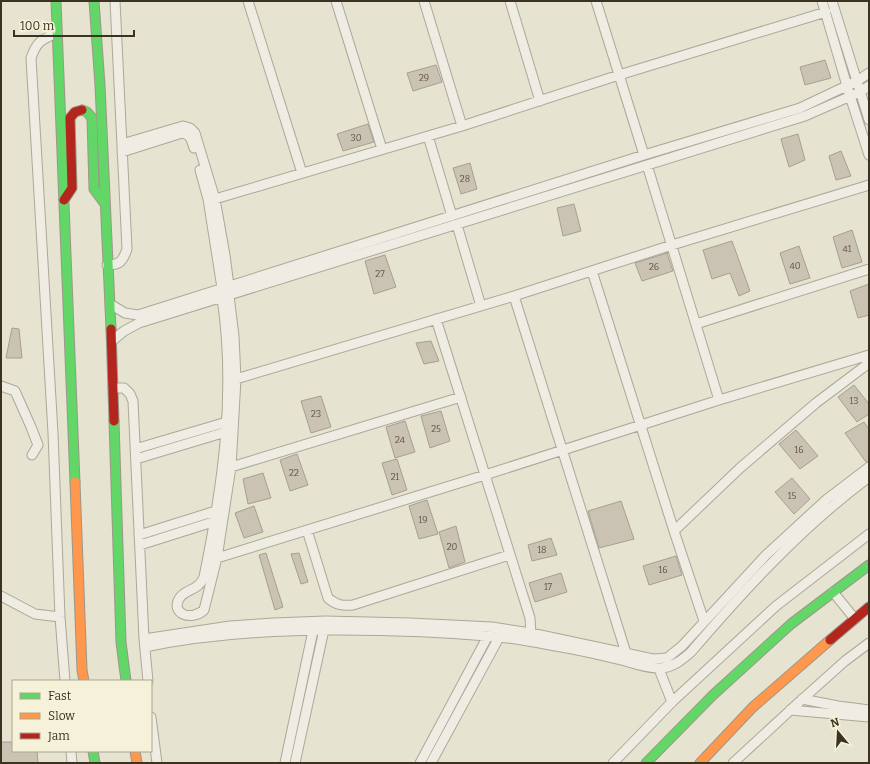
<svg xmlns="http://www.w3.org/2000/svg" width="870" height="764" viewBox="0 0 870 764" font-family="Bitter,serif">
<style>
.building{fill:#cac2b2;stroke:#a79f90}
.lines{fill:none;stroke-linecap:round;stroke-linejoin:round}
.street-casing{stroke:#aca899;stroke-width:11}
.fast-casing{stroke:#9c978a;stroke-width:11}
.slow-casing{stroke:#9c978a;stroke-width:11}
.jam-casing{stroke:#9c978a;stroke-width:11}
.street{stroke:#eeece3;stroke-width:9}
.fast{stroke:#63d668;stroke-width:9}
.slow{stroke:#ff974d;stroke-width:9}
.jam{stroke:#b3261e;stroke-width:9}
.labels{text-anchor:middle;stroke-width:3.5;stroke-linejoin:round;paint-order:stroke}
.number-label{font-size:9px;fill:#5f5645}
</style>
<rect width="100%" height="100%" fill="#e6e3d1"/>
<path class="building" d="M825,60L831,78L805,85L800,67Z
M436,65L442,82L413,91L407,73Z
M368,124L374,142L343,151L337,134Z
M798,134L805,160L789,167L781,139Z
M841,151L851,176L836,180L829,156Z
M470,163L477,189L461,194L453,168Z
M574,204L581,231L563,236L557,208Z
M852,230L862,262L842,268L833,237Z
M732,241L750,291L739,296L730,273L712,279L703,250Z
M799,246L810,278L790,284L780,253Z
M667,253L673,271L642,281L635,263Z
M385,255L396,287L374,294L365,261Z
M869,284V315L858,318L850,291Z
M12,328L19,329L22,358H6Z
M431,341L439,361L424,364L416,343Z
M854,385L869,404V414L857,422L838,397Z
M321,396L331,427L311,433L301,401Z
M441,411L450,441L430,448L421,416Z
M405,421L415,452L395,458L386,427Z
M864,422L869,429V461L866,462L845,433Z
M796,430L818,456L800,469L779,444Z
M297,454L308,485L290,491L280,460Z
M397,459L407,490L392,495L382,463Z
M263,473L271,498L248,504L243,479Z
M792,478L810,499L794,514L775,492Z
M427,500L438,534L419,539L409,506Z
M621,501L634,539L599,548L588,511Z
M254,506L263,532L244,538L235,513Z
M456,526L465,562L449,568L439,532Z
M551,538L557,555L532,561L528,545Z
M266,553L283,607L275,610L259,555Z
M299,553L308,582L301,584L291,554Z
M676,556L682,575L649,585L643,566Z
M561,573L567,592L535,602L529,583Z
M1,742H13V751H37L38,763H1Z"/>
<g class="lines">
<defs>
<path id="street" d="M248,1L302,173
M336,1L382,149
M510,1L540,101
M596,1L644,155
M822,1L850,96L869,155
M832,1L869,120
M57,33C41,40 37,41 31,58L53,433L60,617L65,681
M462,126L619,75L826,12
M428,136L452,216
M122,144L183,126L190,128L195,133L215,199L225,255L229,286
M122,152L182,133C191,135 191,139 194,148
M200,170L208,199L222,288
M215,199L462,126L424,1
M457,225L481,306
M107,265C120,265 123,261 127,249L115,1
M592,271L674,531L704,621
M514,296L626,653
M222,298C236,393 223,484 204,577C198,592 185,588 179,599C171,613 190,622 204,610L217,558L231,467L236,379L234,336L229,296
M110,304L125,313L138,315L644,155L800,108L857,81L869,73
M436,319L530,618L531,633
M696,324L869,269
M112,341L124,331L139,323L805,116L860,92L869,86
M236,379L514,296L672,245L869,185
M1,386L15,391L31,427L38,445L32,455
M113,388H124L130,394L133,401L144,639L148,681
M719,400L869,355
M135,449L230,421
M136,459L229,431
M231,467L461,397
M307,530L328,598C336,605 342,606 353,605L509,555
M674,531L740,468L816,403L869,363
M139,535L222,509
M140,545L219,520
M217,558L485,475L719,400L647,165
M833,592L855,619
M1,596L35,614L60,617
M144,639L230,626L274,623L325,621L410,623L492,627L531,633L653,659L667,658L682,646L766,555L827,499L869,467
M145,647C208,634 272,630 337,630C391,630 446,632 500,637C517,639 534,642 550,645C574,649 598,654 621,660C633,663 647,669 660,668C672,668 682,660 691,652C746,588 801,528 869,477
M659,669L672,702
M802,699L838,706L869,710
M790,710L869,717
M151,717L157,763
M71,751L72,763
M285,763L314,626
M295,763L325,625
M420,763L490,632
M431,763L502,632
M613,763L672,702L776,606L869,534
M733,763L797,704L845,661L869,643"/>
<path id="fast" d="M56,1L75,482
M94,1L100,85L111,329
M82,110L87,112L92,118L94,189L105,204
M114,421L121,642L126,681
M93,751L95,763
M646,763L713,695L791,624L869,565"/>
<path id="slow" d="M75,482L82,670L84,681
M135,751L137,763
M700,763L753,707L830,640"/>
<path id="jam" d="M64,200L72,188L70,118L75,112L82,110
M111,329L114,421
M830,640L869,607"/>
</defs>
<use href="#street" class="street-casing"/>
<use href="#fast" class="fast-casing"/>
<use href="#slow" class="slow-casing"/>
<use href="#jam" class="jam-casing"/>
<use href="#street" class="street"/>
<use href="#fast" class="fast"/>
<use href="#slow" class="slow"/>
<use href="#jam" class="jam"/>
</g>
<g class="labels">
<g class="number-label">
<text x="424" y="81">29</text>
<text x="356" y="141">30</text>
<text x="465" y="182">28</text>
<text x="847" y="252">41</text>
<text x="795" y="269">40</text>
<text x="654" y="270">26</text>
<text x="380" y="277">27</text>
<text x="854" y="404">13</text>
<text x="316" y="417">23</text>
<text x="436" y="432">25</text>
<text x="400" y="443">24</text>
<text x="799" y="453">16</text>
<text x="294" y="476">22</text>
<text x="395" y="480">21</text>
<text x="792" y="499">15</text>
<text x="423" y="523">19</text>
<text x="452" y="550">20</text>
<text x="542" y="553">18</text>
<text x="663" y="573">16</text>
<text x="548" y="590">17</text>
</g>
</g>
<rect width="870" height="764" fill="none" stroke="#3b3221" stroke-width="4"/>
<rect x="12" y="680" width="140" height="72" fill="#f6f2d9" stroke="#aba58f"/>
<rect x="20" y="693" width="20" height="6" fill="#63d668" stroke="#aba58f"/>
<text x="48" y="700" font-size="12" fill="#3b3221">Fast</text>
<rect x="20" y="713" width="20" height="6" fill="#ff974d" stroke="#aba58f"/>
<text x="48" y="720" font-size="12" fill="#3b3221">Slow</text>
<rect x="20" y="733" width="20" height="6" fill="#b3261e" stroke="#aba58f"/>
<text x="48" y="740" font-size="12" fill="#3b3221">Jam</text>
<g transform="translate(838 732) rotate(342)" stroke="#f6f2d9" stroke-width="3" paint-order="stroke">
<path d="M0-3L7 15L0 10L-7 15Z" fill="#3b3221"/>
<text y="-6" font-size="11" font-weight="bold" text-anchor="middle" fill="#3b3221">N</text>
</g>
<path d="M14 30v6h120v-6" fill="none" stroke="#3b3221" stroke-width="2"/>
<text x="20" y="30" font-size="12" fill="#3b3221" stroke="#f6f2d9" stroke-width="3" paint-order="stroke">100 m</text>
</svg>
